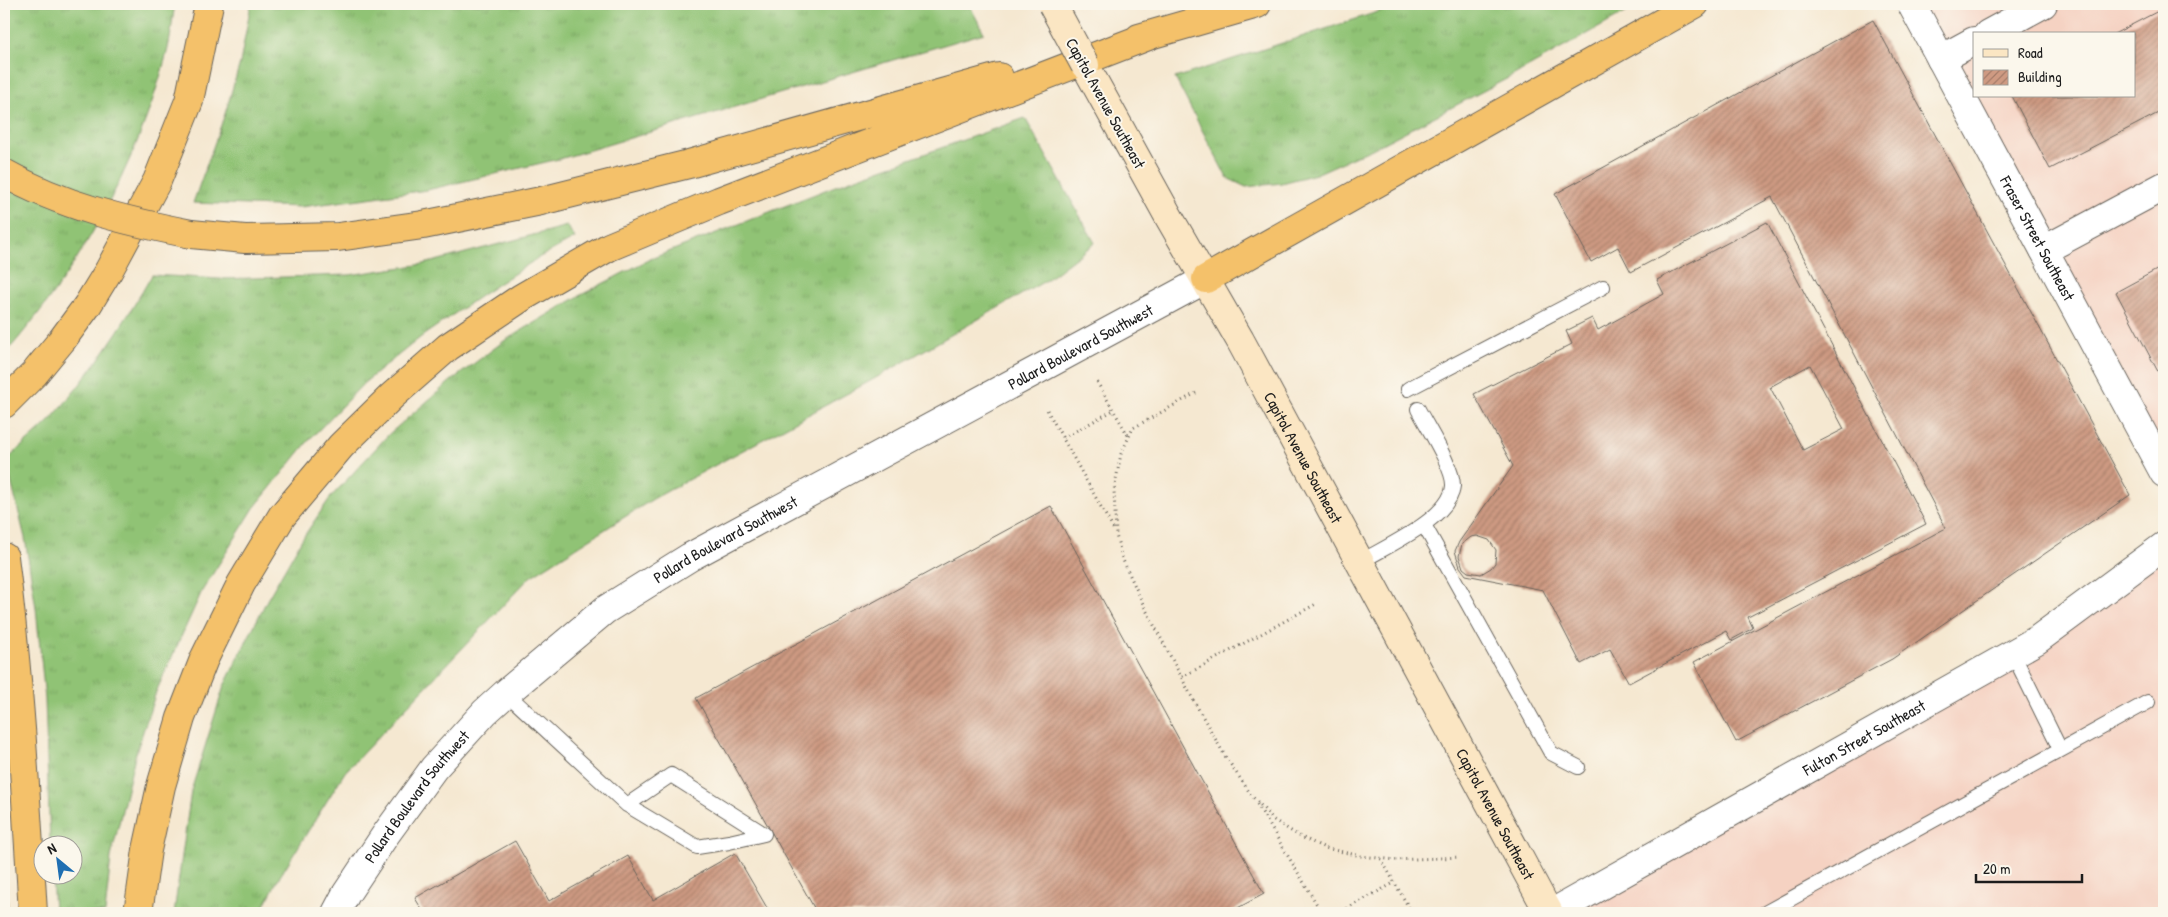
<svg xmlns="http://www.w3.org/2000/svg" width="2168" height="917" viewBox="0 0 2168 917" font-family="'Patrick Hand',sans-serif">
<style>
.built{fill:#f5d2c2;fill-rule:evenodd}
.grass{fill:url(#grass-tufts);stroke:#567048}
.building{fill:url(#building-hatch);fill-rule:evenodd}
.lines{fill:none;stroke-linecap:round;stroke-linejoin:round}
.service-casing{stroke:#68635b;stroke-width:16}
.minor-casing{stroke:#68635b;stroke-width:30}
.tertiary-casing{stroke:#68635b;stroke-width:30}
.secondary-casing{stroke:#68635b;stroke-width:30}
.motorway-casing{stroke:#68635b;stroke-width:30}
.path{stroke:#68635b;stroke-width:3;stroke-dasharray:1 4;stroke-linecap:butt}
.service{stroke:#fff;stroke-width:14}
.minor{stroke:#fff;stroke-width:28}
.tertiary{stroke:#fff;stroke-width:28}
.secondary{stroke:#fbe6c3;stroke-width:28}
.motorway{stroke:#f4c16a;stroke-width:28}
.secondary-bridge-casing{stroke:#68635b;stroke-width:30;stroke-linecap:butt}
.motorway-bridge-casing{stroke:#68635b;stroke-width:30;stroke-linecap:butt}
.secondary-bridge{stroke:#fbe6c3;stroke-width:28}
.motorway-bridge{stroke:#f4c16a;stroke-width:28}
.labels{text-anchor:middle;stroke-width:4;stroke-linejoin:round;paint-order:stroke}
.street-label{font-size:16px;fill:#1c1c1c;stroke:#fbf7ec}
</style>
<defs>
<pattern id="grass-tufts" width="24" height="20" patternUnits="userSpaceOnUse" patternTransform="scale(1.25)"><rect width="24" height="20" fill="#90c374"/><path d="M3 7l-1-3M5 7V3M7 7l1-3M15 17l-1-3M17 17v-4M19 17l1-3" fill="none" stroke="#7ca764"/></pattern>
<pattern id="building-hatch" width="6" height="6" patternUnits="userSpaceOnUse" patternTransform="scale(1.25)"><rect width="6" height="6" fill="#ce9a82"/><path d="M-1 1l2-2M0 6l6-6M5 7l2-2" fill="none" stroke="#a67d6a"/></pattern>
</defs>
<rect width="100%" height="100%" fill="#fbf7ec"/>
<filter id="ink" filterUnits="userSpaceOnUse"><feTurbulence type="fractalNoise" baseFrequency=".02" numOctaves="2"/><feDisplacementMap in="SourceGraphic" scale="10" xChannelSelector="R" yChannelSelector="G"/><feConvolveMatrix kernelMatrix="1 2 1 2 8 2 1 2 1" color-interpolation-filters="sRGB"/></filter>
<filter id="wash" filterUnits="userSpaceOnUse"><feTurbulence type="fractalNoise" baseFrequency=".0096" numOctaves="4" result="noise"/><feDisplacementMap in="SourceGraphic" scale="20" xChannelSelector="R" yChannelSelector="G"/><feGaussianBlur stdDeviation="1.12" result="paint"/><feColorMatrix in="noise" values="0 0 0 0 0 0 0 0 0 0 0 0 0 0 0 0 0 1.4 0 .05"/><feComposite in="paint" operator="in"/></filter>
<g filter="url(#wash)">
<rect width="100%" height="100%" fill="#f5e8d1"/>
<path class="built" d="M1904,4H2164V473ZM1974,34H2134V96H1974Z
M2164,528V913H1541L2066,620Z"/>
<path class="grass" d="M4,4H175C172,21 171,39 166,56C137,165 79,271 4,355Z
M251,4H969L984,33L563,158L427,190L301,207L193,203L225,114L240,63Z
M1402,4H1641L1514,75L1372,149L1316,174L1282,183L1246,187L1227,178L1175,78Z
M1025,118L1095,243L1045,281L874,379L653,499L530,577L345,772L277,881L261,913H174L191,791L224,686L267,600L302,539L330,498L389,434L452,380L504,341L579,296L648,260L848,181Z
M567,226L575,238L538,258L483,294L421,337L364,383L310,439L254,508L202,591L156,692L135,756L111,857L105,913H54L52,875L72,874V844H50L45,699L36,608L25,538L6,461C20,446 37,434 51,419C91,374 122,327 152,275L220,279L349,275L424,264Z
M4,844L8,913H4Z"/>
<g id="blocks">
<path class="building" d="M2164,8V110L2050,169L2012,96H2134V34H2114Z
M1873,20L2130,495L1892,659L1736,742L1694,662L1946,528L1772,197L1631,272L1618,247L1591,262L1555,194Z
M1767,222L1926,524L1748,617L1753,628L1731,640L1726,631L1629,683L1610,649L1581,664L1543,590L1466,575L1460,567L1455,551L1459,542L1513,466L1474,394L1572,344L1566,331L1592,318L1598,330L1664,294L1657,280ZM1810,365L1844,429L1803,450L1770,387ZM1477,536L1489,540L1496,550L1495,563L1491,568L1481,574L1468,572L1463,568L1459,556L1462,544L1471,537Z
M2164,266V383L2116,292Z
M1051,506L1264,894L1228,913H817L696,698Z
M515,841L549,901L628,856L653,900L735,853L770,913H424L415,898Z"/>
</g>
</g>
<g filter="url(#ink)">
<use href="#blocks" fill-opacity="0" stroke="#68635b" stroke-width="1"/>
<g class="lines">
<defs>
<path id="service" d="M1408,389L1603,287
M1424,525L1551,753L1578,767
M1360,562C1385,547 1451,518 1453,486C1454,468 1427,427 1418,409
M2013,654L2060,749
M506,693L627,805L697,847L729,842L764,834L671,775L627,805
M1765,913L2148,702"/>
<g id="minor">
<path id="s1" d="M1912,5L2164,473"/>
<path d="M1988,34L2043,4"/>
<path d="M1941,59L1974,41"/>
<path d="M2044,250L2164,186"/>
</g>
<g id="tertiary">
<path id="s2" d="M336,913L346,894L386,834L434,768L485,712L506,693L605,610L690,557L1206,279"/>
<path id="s3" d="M1552,913L2037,640L2164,546"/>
</g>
<g id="secondary">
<path id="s4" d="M1085,65L1170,219L1240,340L1549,913"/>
</g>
<path id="motorway" d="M1139,38L1257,4
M191,234L245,239L338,237L423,225L541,201L689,164L999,77
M1206,279L1695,4
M4,404L34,374L62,340L87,306L109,270L157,181L189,101L209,4
M4,557C19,676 26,794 33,913
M138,913L147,850L161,786L181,718L204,659L241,584L282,516L341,446L392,396L448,347L521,298L609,247L719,201L1156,33"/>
</defs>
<use href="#service" class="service-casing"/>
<use href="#minor" class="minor-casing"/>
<use href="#tertiary" class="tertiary-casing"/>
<use href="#secondary" class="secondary-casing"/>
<use href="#motorway" class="motorway-casing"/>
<path class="path" d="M1097,382L1129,437
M1196,393L1133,428L1121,454L1114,490L1116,535L1122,558L1144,606L1195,703L1225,756L1252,796L1274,820L1299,836L1325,848L1361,856L1396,860L1460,857
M1047,410L1115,532
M1063,438L1114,410
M1182,677L1316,604
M1257,804L1322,913
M1381,859L1412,913
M1338,913L1394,883"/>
<use href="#service" class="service"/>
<use href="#minor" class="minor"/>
<use href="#tertiary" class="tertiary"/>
<use href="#secondary" class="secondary"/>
<use href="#motorway" class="motorway"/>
<defs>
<path id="secondary-bridge" d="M1052,4L1085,65"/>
<path id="motorway-bridge" d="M4,173C62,206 126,221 191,234"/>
</defs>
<use href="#secondary-bridge" class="secondary-bridge-casing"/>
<use href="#motorway-bridge" class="motorway-bridge-casing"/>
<use href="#secondary-bridge" class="secondary-bridge"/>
<use href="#motorway-bridge" class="motorway-bridge"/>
</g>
</g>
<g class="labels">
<g class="street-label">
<text transform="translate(1106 103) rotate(61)" y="6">Capitol Avenue Southeast</text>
<text dy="6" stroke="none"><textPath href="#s1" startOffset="265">Fraser Street Southeast</textPath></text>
<text dy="6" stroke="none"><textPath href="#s2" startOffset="952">Pollard Boulevard Southwest</textPath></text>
<text dy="6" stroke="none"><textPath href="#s4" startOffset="449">Capitol Avenue Southeast</textPath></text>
<text dy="6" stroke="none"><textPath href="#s2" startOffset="548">Pollard Boulevard Southwest</textPath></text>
<text dy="6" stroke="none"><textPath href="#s3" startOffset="358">Fulton Street Southeast</textPath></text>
<text dy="6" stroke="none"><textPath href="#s2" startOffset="142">Pollard Boulevard Southwest</textPath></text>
<text dy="6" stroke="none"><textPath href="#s4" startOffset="854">Capitol Avenue Southeast</textPath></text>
</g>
</g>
<rect width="2168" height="917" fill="none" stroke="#fbf7ec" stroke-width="20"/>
<rect x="1973" y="32" width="162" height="65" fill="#fbf7ec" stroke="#a29f99"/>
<rect x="1983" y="49" width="25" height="8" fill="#fbe6c3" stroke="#a29f99"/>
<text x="2018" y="58" font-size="15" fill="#1c1c1c">Road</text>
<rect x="1983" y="70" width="25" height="15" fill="url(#building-hatch)" stroke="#a29f99"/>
<text x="2018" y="82" font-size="15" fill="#1c1c1c">Building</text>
<g transform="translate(58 860) rotate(331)"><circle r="24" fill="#fbf7ec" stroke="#a29f99"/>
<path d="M0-4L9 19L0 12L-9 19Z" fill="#1f6fb2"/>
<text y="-8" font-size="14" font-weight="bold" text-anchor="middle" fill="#1c1c1c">N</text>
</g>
<path d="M1976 874v8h106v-8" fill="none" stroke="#1c1c1c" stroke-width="2.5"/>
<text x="1983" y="874" font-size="15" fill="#1c1c1c" stroke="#fbf7ec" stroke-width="4" paint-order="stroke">20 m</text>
</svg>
